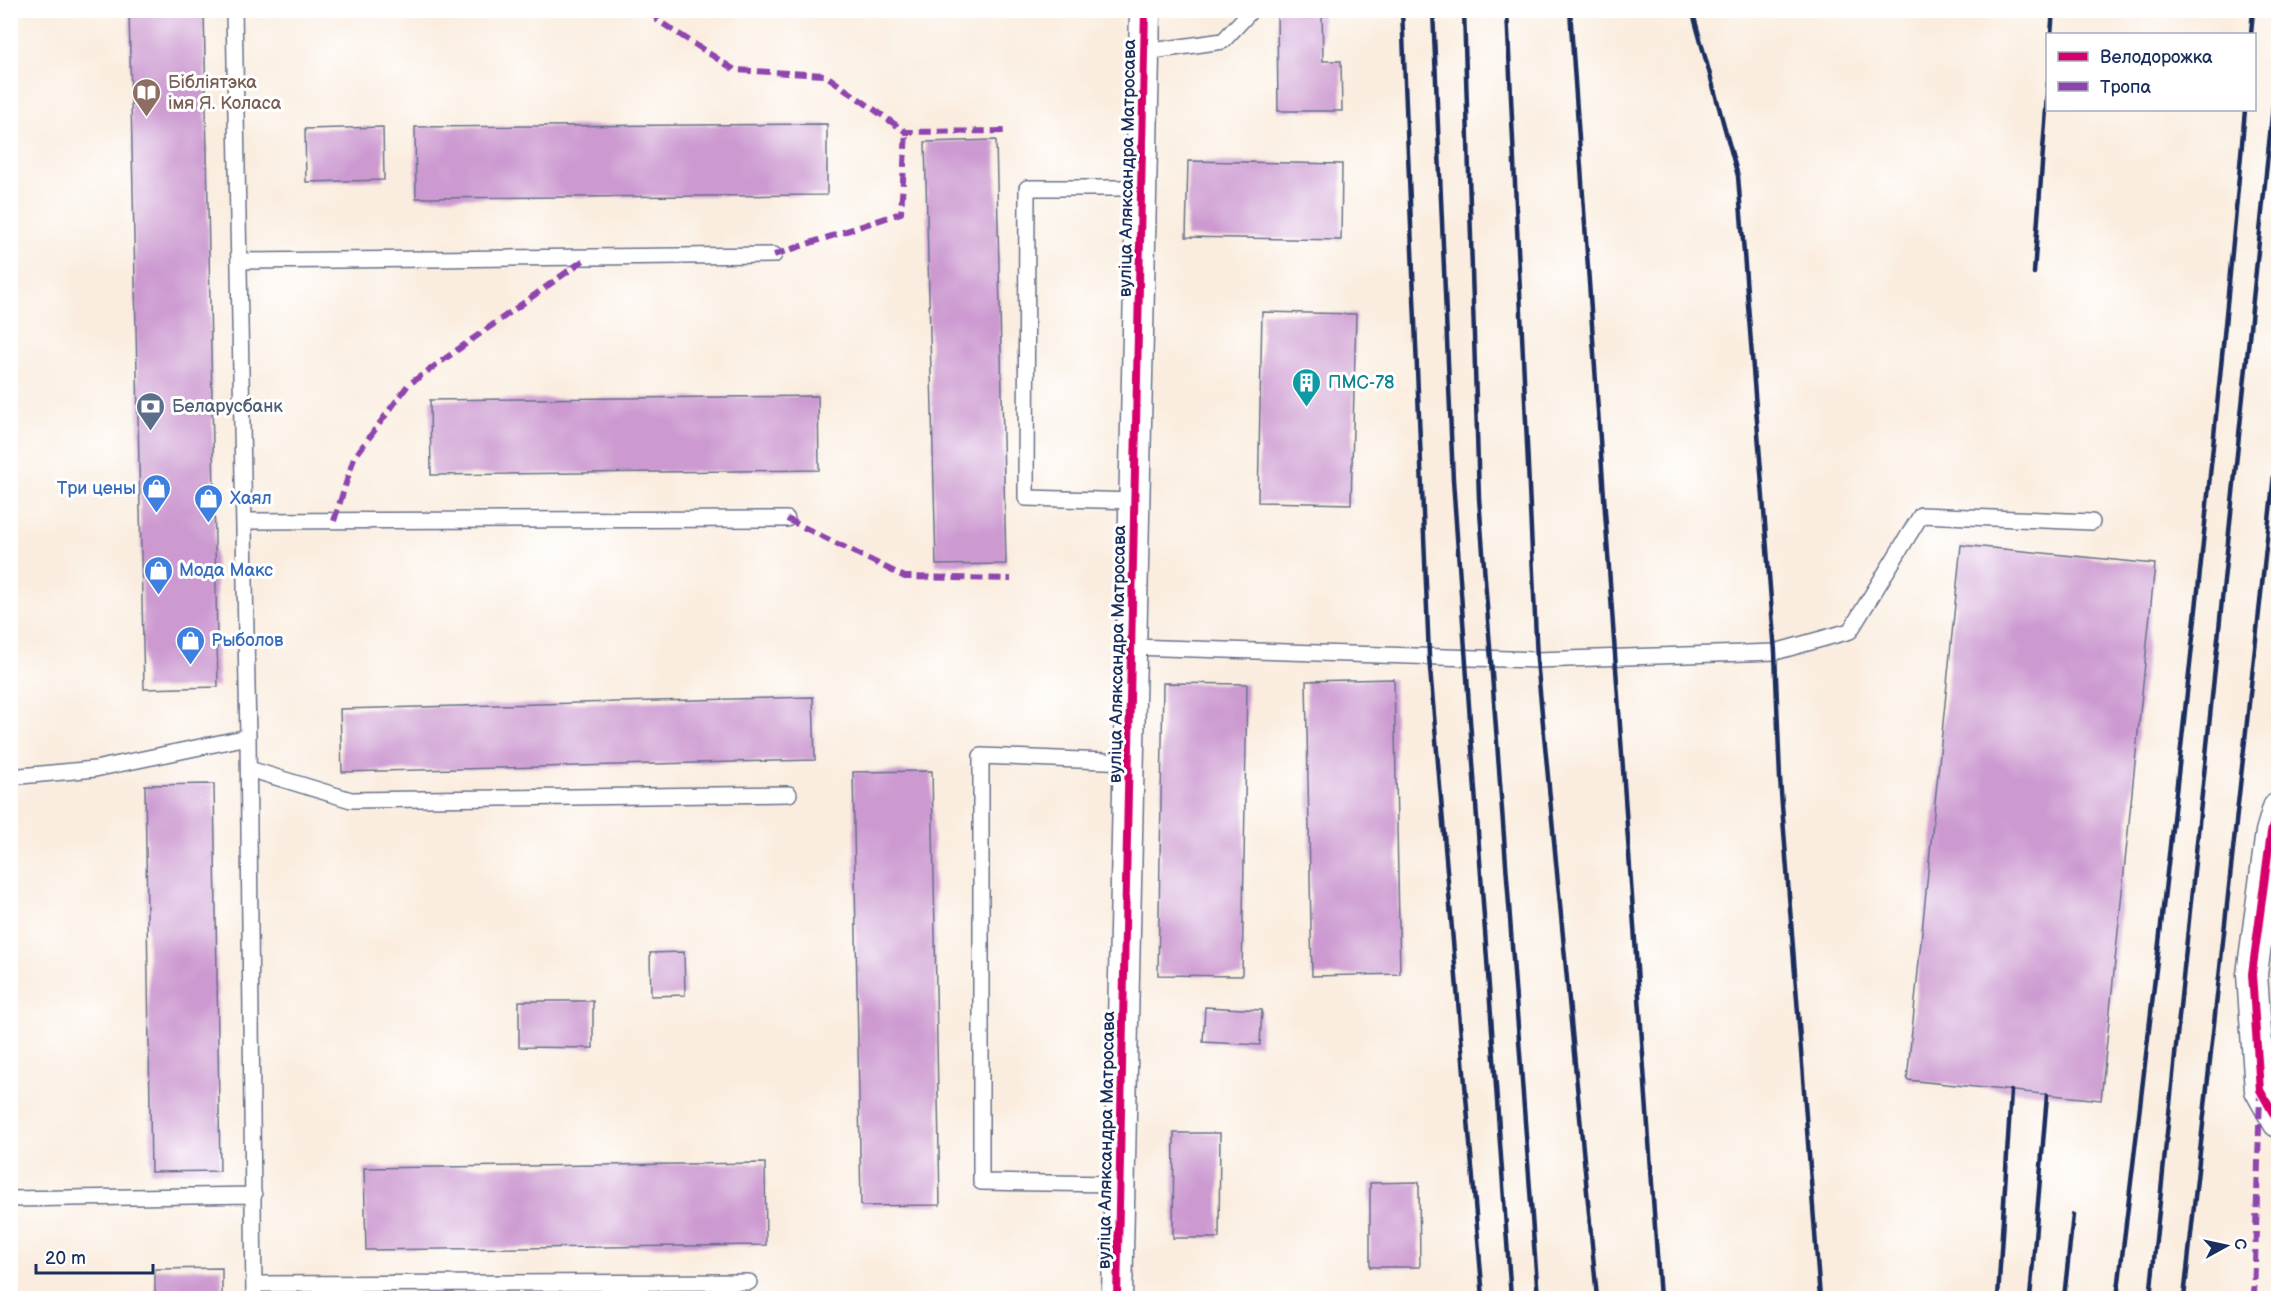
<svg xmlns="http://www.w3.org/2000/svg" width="2289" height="1309" viewBox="0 0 2289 1309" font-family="'Balsamiq Sans',sans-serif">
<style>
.building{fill:#cc9ad0}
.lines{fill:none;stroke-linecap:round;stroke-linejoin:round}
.lane-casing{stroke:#69728b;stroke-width:18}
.street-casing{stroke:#69728b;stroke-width:33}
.lane{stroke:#fff;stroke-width:15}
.street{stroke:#fff;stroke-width:30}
.rail{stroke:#1b2f5e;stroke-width:4.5}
.quiet{stroke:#8e44ad;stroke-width:6;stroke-dasharray:12 6;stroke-linecap:butt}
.cycleway-casing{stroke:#fff;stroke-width:11}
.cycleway{stroke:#d6006c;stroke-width:8}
.labels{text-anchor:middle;stroke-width:6;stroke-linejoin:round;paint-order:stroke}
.education-label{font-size:18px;fill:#785e54;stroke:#fff;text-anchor:start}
.street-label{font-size:18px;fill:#1b2f5e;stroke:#fff}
.culture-label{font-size:18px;fill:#0d838f;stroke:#fff;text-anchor:start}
.service-label{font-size:18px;fill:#4e5e75;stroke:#fff;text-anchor:start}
.shop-label{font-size:18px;fill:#366cbe;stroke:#fff;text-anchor:start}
</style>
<rect width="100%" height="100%" fill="#fff"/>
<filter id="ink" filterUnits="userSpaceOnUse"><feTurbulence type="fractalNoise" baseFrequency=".0167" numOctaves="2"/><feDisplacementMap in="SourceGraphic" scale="12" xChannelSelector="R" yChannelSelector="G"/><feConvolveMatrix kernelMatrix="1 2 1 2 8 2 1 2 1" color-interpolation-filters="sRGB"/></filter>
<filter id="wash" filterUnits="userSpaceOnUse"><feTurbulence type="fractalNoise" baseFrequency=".008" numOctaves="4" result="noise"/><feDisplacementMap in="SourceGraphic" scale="24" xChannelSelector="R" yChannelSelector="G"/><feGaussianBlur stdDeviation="1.35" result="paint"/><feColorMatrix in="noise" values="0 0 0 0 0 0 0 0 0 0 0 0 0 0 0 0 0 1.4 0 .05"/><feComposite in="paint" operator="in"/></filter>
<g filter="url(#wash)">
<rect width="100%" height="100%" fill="#faeddf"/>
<g id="blocks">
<path class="building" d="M129,10H204L218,687L144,689Z
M1277,10H1322L1323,61H1341L1342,111H1278Z
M827,124V195L416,198L415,127Z
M383,127L384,180L306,182L305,129Z
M996,140L1006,564L936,565L925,142Z
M1188,161L1342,164L1341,240L1186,237Z
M1262,312L1356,314L1351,504L1258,502Z
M818,396L819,470L431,475L430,400Z
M1961,545L2155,564L2101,1100L1907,1080Z
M1394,679L1400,974L1312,976L1306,681Z
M1163,683L1247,684L1242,976L1158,975Z
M813,697L815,760L342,772L340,709Z
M932,771L940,1205L861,1206L853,772Z
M214,784L220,1171L151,1172L145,785Z
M684,952L685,995L651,996L650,953Z
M519,1001H593V1048L519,1047Z
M1205,1007L1262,1010L1260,1045L1203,1042Z
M1174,1133H1220L1219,1238H1173Z
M765,1163L766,1245L366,1250L364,1168Z
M1419,1182L1420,1267H1370V1183Z
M222,1268V1298H155V1269Z"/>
</g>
</g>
<g filter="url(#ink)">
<use href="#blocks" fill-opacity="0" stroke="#69728b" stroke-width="1.5"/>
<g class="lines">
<defs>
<path id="lane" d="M234,10L248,737L254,1298
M1145,52L1223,41L1248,14L1249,10
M239,261L774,255
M1136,501L1026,498L1027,188H1142
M244,521L787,519
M1132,647L1537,660L1775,652L1850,631L1921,515L2092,522
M249,769L351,800L789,794
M10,777L95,769L248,737
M1119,1184L981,1182V756L1130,762
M10,1199L254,1195
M254,1284L749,1282"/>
<path id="street" d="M2278,808L2271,832L2252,974L2260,1090L2278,1122
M1117,1298L1145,10"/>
</defs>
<use href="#lane" class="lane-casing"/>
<use href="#street" class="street-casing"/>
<use href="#lane" class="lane"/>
<use href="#street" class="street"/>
<path class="rail" d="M1402,10L1429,656L1483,1298
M1433,10L1453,480L1511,1298
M1464,10L1479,498L1538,1298
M1507,10L1537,660L1597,1298
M1570,10L1660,1298
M1692,10L1738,176L1775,652L1780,779L1820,1298
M2051,34L2053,10
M2251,34L2253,10
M2034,273L2048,82
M1998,1298L2011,1091
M2030,1298L2047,1095
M2064,1298L2073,1215
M2117,1298C2165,903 2210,507 2245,110
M2150,1298L2278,57
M2184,1298L2278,438"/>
<path class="quiet" d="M654,10L657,20L735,70L825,75L906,132L1009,131
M774,255L901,213L906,132
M787,519L905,577L1011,579
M334,521L354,458L408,385L588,257
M2254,1298L2260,1093"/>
<defs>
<path id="cycleway" d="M2278,808L2271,832L2252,974L2260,1090L2278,1122
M1117,1298L1145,10"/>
</defs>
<use href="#cycleway" class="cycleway-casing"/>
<use href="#cycleway" class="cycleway"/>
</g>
</g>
<defs>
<symbol id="library-pin" viewBox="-11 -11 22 30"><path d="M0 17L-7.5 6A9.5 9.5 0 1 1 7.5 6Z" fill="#8d6e63" stroke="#fff"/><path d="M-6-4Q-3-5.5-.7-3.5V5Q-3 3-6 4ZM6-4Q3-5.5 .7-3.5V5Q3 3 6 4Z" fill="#fff"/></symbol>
<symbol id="building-pin" viewBox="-11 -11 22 30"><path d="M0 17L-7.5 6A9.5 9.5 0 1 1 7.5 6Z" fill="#0f9aa8" stroke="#fff"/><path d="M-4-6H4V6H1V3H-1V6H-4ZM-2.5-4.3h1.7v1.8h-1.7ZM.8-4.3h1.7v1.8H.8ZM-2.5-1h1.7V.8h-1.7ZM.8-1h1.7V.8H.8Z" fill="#fff"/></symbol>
<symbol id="bank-pin" viewBox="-11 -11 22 30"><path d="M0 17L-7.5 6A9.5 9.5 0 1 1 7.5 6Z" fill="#5c6f8a" stroke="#fff"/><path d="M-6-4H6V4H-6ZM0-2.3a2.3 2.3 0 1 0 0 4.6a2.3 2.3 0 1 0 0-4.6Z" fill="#fff"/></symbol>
<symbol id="shop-pin" viewBox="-11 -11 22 30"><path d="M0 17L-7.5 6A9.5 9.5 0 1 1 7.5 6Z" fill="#3f7fe0" stroke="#fff"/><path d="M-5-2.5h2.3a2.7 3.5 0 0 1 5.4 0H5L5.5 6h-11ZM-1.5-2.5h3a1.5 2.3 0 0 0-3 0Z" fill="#fff"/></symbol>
</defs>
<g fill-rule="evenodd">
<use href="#library-pin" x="130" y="76" width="33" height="45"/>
<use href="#building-pin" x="1290" y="366" width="33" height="45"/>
<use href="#bank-pin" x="134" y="390" width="33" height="45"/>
<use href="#shop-pin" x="140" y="472" width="33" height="45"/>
<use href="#shop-pin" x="192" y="482" width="33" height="45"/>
<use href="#shop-pin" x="142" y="554" width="33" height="45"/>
<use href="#shop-pin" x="174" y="624" width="33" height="45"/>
</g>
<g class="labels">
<g class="education-label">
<text x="168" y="88">Бібліятэка<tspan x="168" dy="21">імя Я. Коласа</tspan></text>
</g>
<g class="street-label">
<text transform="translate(1127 168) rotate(-89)" y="6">вуліца Аляксандра Матросава</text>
<text transform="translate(1117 654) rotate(-89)" y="6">вуліца Аляксандра Матросава</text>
<text transform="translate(1106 1140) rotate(-89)" y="6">вуліца Аляксандра Матросава</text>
</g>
<g class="culture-label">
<text x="1328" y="388">ПМС-78</text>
</g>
<g class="service-label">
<text x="172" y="412">Беларусбанк</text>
</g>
<g class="shop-label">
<text x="136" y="494" text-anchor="end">Три цены</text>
<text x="230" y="504">Хаял</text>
<text x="179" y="576">Мода Макс</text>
<text x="211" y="646">Рыболов</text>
</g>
</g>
<rect width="2289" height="1309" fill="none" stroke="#fff" stroke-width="36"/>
<rect x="2046" y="33" width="210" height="78" fill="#ffffff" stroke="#a4acbf" stroke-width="1.5"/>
<rect x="2058" y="52" width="30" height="9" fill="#d6006c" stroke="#a4acbf" stroke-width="1.5"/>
<text x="2100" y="63" font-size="18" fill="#1b2f5e">Велодорожка</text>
<rect x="2058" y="82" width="30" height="9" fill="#8e44ad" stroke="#a4acbf" stroke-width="1.5"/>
<text x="2100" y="93" font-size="18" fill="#1b2f5e">Тропа</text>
<g transform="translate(2226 1246) rotate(82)" stroke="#ffffff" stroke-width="4.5" paint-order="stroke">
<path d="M0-4.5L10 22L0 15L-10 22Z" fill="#1b2f5e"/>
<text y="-9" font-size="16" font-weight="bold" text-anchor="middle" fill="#1b2f5e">С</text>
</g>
<path d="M36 1264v9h117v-9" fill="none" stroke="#1b2f5e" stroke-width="3"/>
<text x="45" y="1264" font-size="18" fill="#1b2f5e" stroke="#ffffff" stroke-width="4.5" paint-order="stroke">20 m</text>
</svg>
